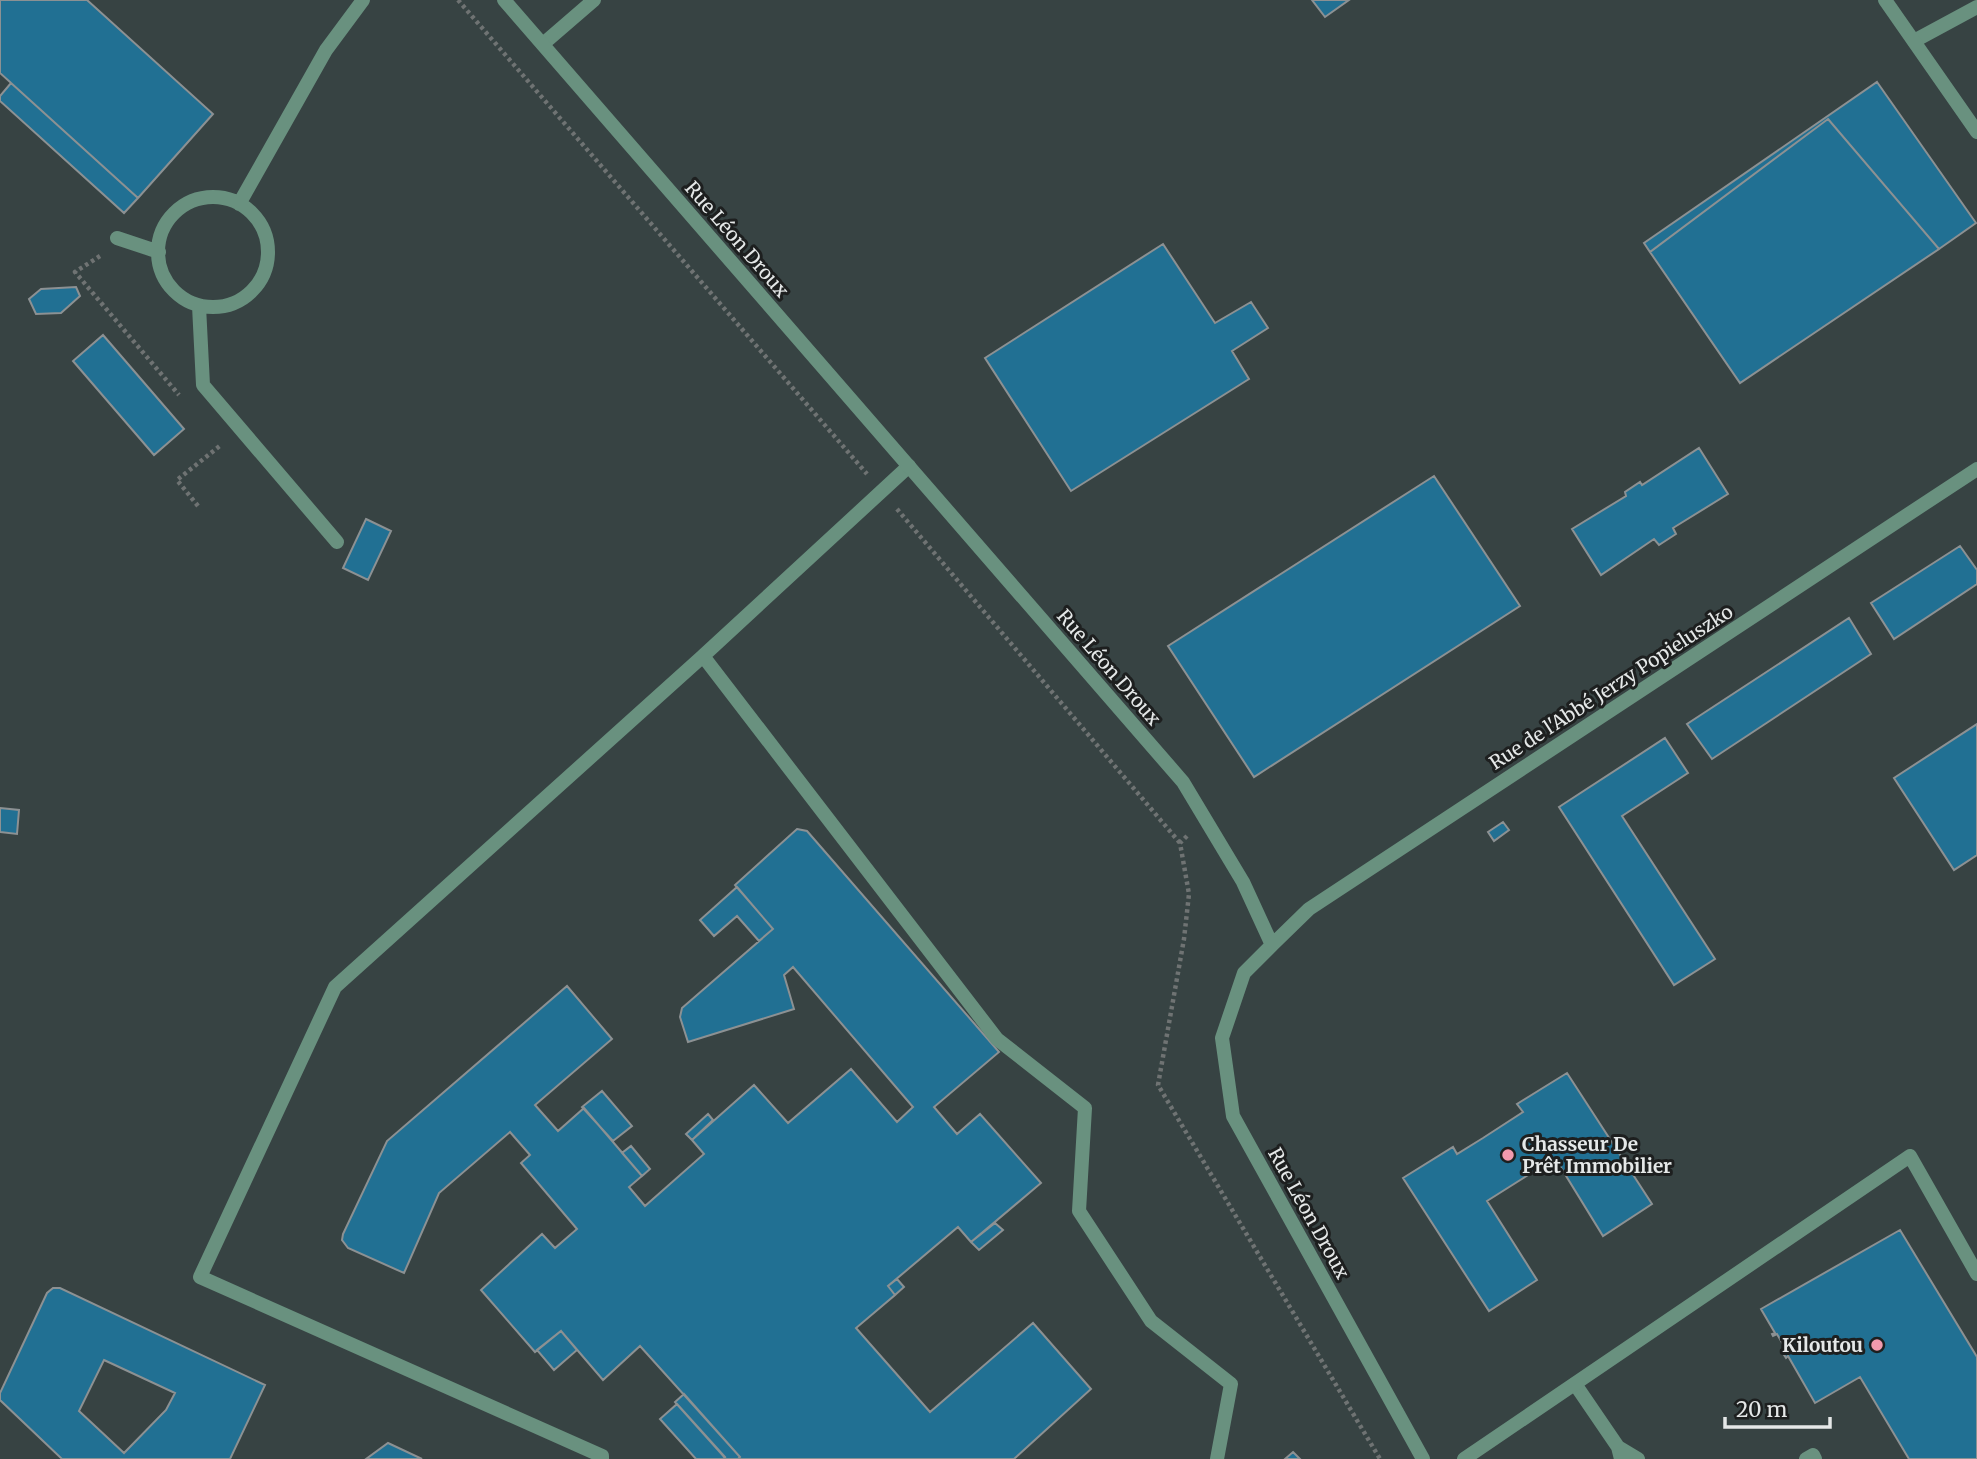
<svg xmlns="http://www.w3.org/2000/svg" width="1977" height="1459" viewBox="0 0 1977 1459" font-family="Merriweather,serif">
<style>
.built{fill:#374343}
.building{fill:#217093;stroke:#8c9193;stroke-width:2;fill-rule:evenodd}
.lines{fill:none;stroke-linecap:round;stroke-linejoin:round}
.path{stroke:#6f7373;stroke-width:4.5;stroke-dasharray:3.5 3.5;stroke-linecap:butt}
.lane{stroke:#69917f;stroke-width:14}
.street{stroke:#69917f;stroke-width:14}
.poi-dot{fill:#f29aae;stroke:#1d1f1f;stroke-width:2.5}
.labels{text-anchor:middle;stroke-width:6;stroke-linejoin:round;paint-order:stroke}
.street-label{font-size:19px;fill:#e5e8e8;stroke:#1d1f1f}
.poi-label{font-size:19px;font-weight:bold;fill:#e5e8e8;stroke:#1d1f1f;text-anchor:start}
</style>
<rect width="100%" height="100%" fill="#343838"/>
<path class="built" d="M0,0H1977V1459H0Z"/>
<path class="building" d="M0,0H87L213,114L138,198L0,73Z
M1312,0H1349L1325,17Z
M1877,82L1976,223L1939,249L1828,119L1650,252L1644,243Z
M11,83L138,198L124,213L0,101V96Z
M1828,119L1939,249L1740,383L1650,252Z
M1163,244L1215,323L1251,302L1268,328L1232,351L1249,379L1071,491L985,358Z
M76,287L80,296L61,313L36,314L29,299L41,289Z
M103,335L184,429L154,455L73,361Z
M1699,448L1728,494L1673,528L1676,534L1659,545L1654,539L1601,575L1572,529L1626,496L1625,492L1640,482L1642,485Z
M1434,476L1520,606L1254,777L1168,646Z
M366,519L391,531L368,580L343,568Z
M1960,546L1977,570V584L1894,639L1871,603Z
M1849,618L1871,654L1712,759L1687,724Z
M1977,724V855L1954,870L1894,778Z
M1665,738L1688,773L1622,816L1715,959L1674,985L1559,807Z
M0,808L19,810L17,834L0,832Z
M1503,822L1509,830L1494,841L1488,832Z
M797,829L807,831L999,1052L934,1107L957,1134L980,1114L1041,1183L971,1242L958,1227L888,1286L895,1295L856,1328L930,1412L1033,1323L1091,1389L1014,1459H738L740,1457L640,1346L603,1380L561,1331L535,1352L481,1290L542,1234L555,1248L577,1229L521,1163L530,1155L510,1132L439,1193L404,1273L348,1248L342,1240L343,1234L387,1141L567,986L612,1039L535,1105L558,1131L584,1108L642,1176L629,1187L645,1206L704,1154L692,1140L754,1085L788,1123L851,1069L897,1122L913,1107L793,967L784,975L794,1009L688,1042L680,1017L682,1008L773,929L735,885Z
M737,887L773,929L759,941L737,916L714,936L700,920Z
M1567,1073L1652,1204L1603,1236L1555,1158L1487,1201L1537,1280L1489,1311L1403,1178L1453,1147L1457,1154L1483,1138L1523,1112L1517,1104Z
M602,1091L632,1126L613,1141L582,1107Z
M708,1114L713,1120L692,1140L686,1134Z
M631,1146L650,1169L642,1176L622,1153Z
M995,1223L1003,1230L979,1250L971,1242Z
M1900,1230L1977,1357V1459H1909L1860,1377L1815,1403L1788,1356L1786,1358L1784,1355L1788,1353L1777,1334L1773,1336L1772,1334L1775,1333L1761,1309Z
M897,1279L904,1287L895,1295L888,1286Z
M53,1288H60L265,1385L230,1459H62L0,1400V1393L47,1293ZM104,1360L175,1393L166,1410L124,1453L79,1411Z
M561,1331L577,1350L554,1370L537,1350Z
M684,1394L740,1457L738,1459H726L675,1402Z
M677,1404L725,1457L723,1459H696L660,1419Z
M388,1443L422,1459H366Z
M1293,1452L1300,1459H1285Z"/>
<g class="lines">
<path class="path" d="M458,0L867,474
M100,256L75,272L179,395
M198,506L177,480L221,445
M897,509L1180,843
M1187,836L1180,843L1189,894L1184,939L1158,1085L1380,1459"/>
<path class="lane" d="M1914,41L1977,7
M543,44L594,0
M158 252a55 55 0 1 1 110 0a55 55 0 1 1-110 0Z
M239,204L326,50L363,0
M117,238L159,252
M199,306L203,385L337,542
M703,656L909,466
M1575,1384L1618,1447L1621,1459
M1618,1447L1638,1459
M602,1459V1456L200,1277L335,987L703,656L997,1039L1085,1108L1079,1211L1151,1321L1231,1384L1217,1459
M1806,1459L1813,1455L1815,1459"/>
<path class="street" d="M504,0L1183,782L1243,882L1272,945L1244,973L1222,1038L1233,1116L1423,1459
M1885,0L1977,132
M1272,945L1309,909L1977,469
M1464,1459L1910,1156L1977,1274"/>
</g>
<g class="poi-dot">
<circle cx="1508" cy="1155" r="7"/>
<circle cx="1877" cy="1345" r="7"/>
</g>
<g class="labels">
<g class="street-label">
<text transform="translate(737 239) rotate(49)" y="7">Rue Léon Droux</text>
<text transform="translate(1109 667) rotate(49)" y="7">Rue Léon Droux</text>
<text transform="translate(1611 687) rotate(-33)" y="7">Rue de l'Abbé Jerzy Popieluszko</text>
<text transform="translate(1309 1213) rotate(61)" y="7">Rue Léon Droux</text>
</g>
<g class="poi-label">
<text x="1522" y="1151">Chasseur De<tspan x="1522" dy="22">Prêt Immobilier</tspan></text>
<text x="1863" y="1352" text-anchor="end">Kiloutou</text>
</g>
</g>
<path d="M1725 1417v10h105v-10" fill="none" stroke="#e5e8e8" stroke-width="3.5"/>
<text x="1736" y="1417" font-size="21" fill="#e5e8e8" stroke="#1d1f1f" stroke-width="5" paint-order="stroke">20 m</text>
</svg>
